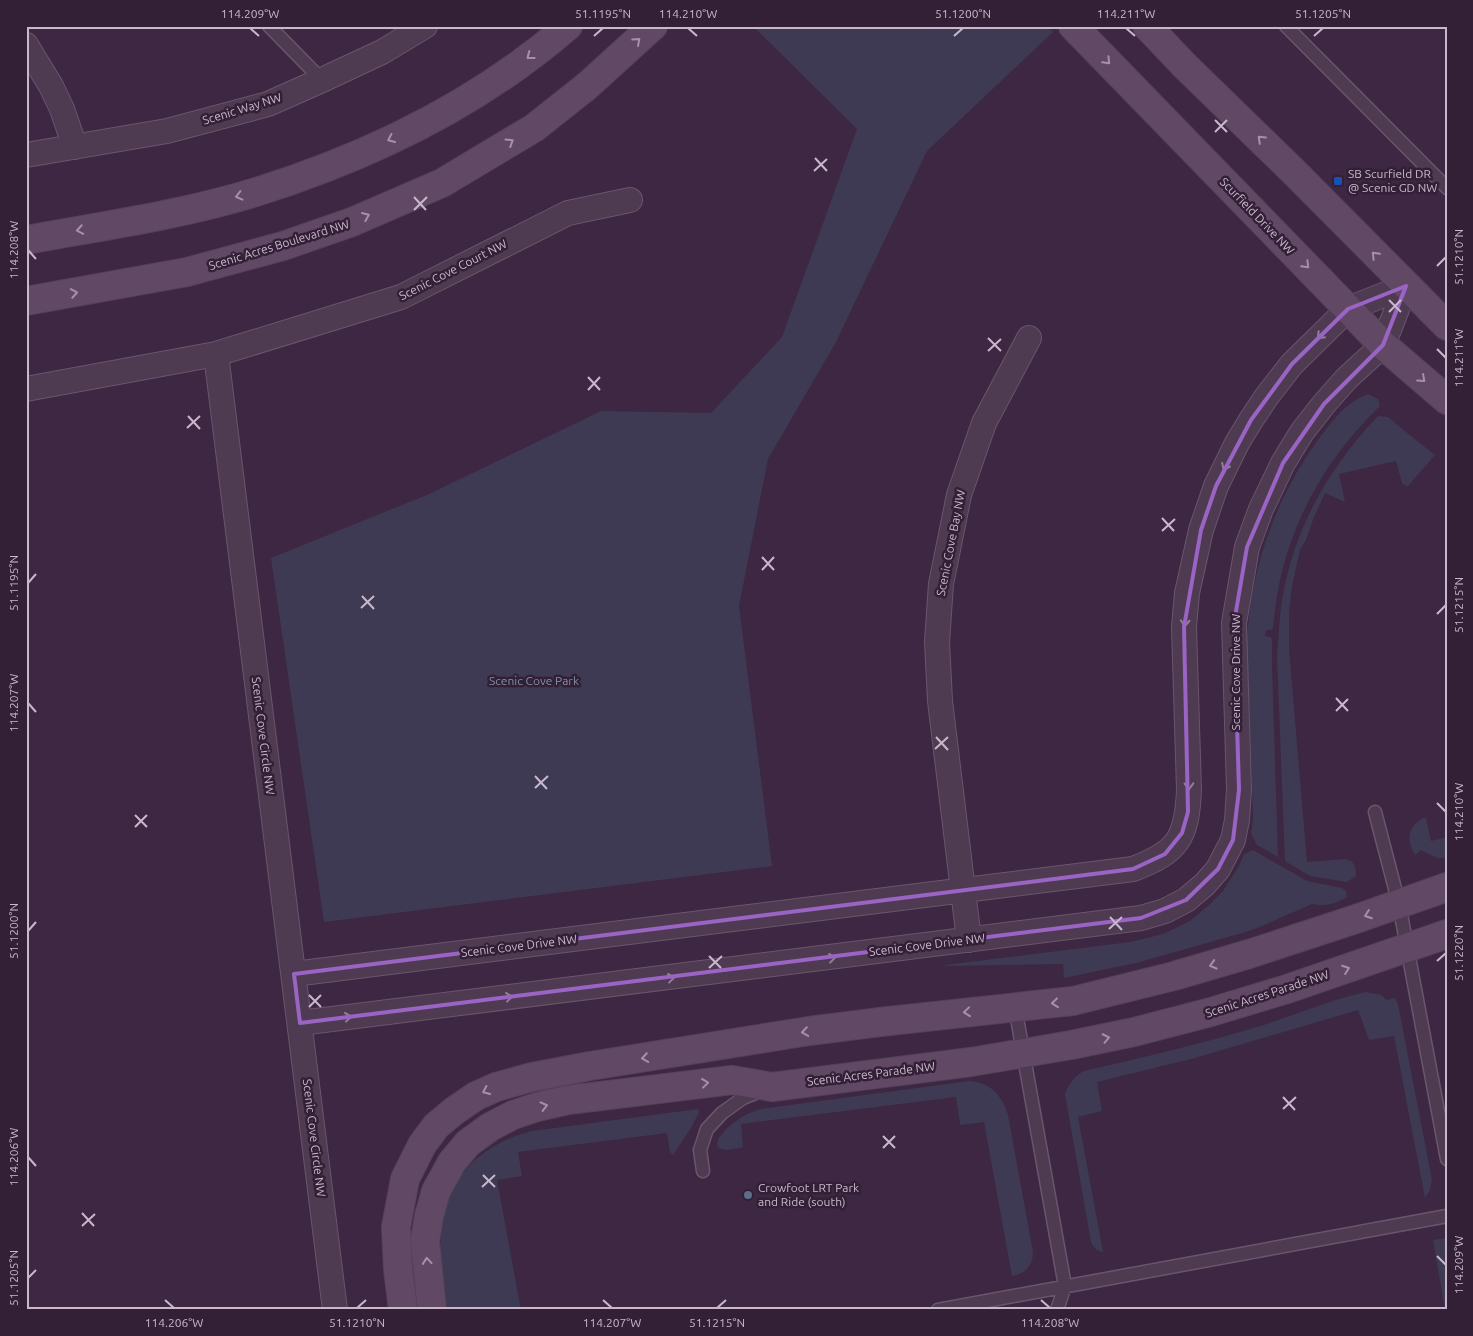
<svg xmlns="http://www.w3.org/2000/svg" width="1473" height="1336" viewBox="0 0 1473 1336" font-family="Ubuntu,sans-serif">
<style>
.green{fill:#3e3a53}
.lines{fill:none;stroke-linecap:round;stroke-linejoin:round}
.lane-casing{stroke:#69566c;stroke-width:15}
.street-casing{stroke:#69566c;stroke-width:26}
.secondary-casing{stroke:#544258;stroke-width:30}
.lane{stroke:#4e3b52;stroke-width:12}
.street{stroke:#4e3b52;stroke-width:24}
.secondary{stroke:#614965;stroke-width:28}
.oneway{stroke:#a591a8}
.oneway2{stroke:#928095}
.marked{fill:none;stroke:#9a64c4;stroke-width:4;stroke-linejoin:round}
.ticks{fill:none;stroke:#c9b8cc;stroke-width:2}
.transit-dot{fill:#1a4fb4;stroke:#332037;stroke-width:2}
.service-dot{fill:#5c6f8a;stroke:#332037;stroke-width:2}
.labels{text-anchor:middle;stroke-width:5;stroke-linejoin:round;paint-order:stroke}
.street-label{font-size:12px;fill:#c9b8cc;stroke:#332037}
.poi-label{font-size:12px;fill:#c9b8cc;stroke:#332037;text-anchor:start}
.park-label{font-size:12px;fill:#7e92a6;stroke:#332037}
.neatline{fill:none;stroke:#c9b8cc;stroke-width:2}
.ticks-label{font-size:12px;text-anchor:middle;fill:#c9b8cc}
</style>
<rect width="100%" height="100%" fill="#3d2742"/>
<path class="green" d="M753,26H1048L1053,32L927,151L836,342L768,459L739,606L772,866L324,922L271,558L429,494L601,411L711,413L782,337L857,129Z
M1368,394L1378,399L1380,406C1329,455 1293,516 1279,585C1276,599 1275,613 1273,627L1272,630H1266L1265,636L1271,637L1272,640V666L1278,857L1257,845L1251,834L1253,817L1247,640C1251,568 1275,499 1318,440C1331,422 1346,402 1368,394Z
M1378,416L1388,417L1406,432L1435,455L1408,486L1404,485L1402,483L1396,461L1339,474L1345,502L1325,493L1314,517L1306,540L1300,550L1292,586L1289,612V649L1307,862L1345,859C1355,860 1356,868 1356,876L1347,882L1310,876L1285,861L1277,656C1279,635 1279,615 1283,595C1295,527 1330,466 1378,416Z
M1423,818H1426L1431,841L1447,837V858H1437L1421,850L1415,855C1406,840 1407,828 1423,818Z
M1253,850L1307,881L1342,888L1346,891L1347,897C1336,904 1324,907 1312,904L1262,926L1246,932L1136,963L1064,978L1063,964L946,966L945,965L1130,942L1163,934L1190,921L1210,904L1223,891L1239,866L1244,854Z
M1366,992L1381,995L1387,1000L1395,998L1398,1004L1432,1180L1430,1190L1425,1198L1394,1036L1369,1040L1358,1010L1195,1058L1097,1082L1102,1111L1078,1117L1103,1252C1096,1251 1094,1248 1091,1242L1065,1094C1069,1084 1074,1076 1084,1071C1142,1058 1200,1044 1257,1027C1293,1016 1329,1000 1366,992Z
M969,1081C990,1082 1002,1095 1008,1115L1033,1252C1033,1266 1025,1274 1012,1276L984,1122L961,1125L960,1124L956,1097L741,1124L743,1147C702,1158 717,1133 739,1119C746,1114 753,1111 761,1109Z
M698,1109L699,1112L691,1128L673,1155L670,1152L667,1133L518,1152L522,1176L497,1180L521,1310H447C443,1280 438,1251 442,1221C449,1173 487,1142 532,1131Z
M1447,1238V1310H1445L1433,1240Z"/>
<g class="lines">
<defs>
<path id="lane" d="M269,26L322,80
M1286,26L1447,188
M1375,812L1399,904L1447,1159
M1015,1007L1065,1286L1057,1310
M703,1171L700,1150L707,1129L722,1113L743,1098L763,1090
M938,1310L1447,1216"/>
<path id="street" d="M26,45L51,86L62,109L75,147
M26,155L167,131L268,104L322,80L382,52L425,26
M216,354L401,297L568,213L630,200
M26,389L216,354L335,1310
M969,940L940,701L937,642L941,584L959,495L984,423L1029,338
M294,974L1133,869C1178,852 1187,838 1189,790L1184,627L1187,593L1201,530L1216,486L1237,443L1251,420L1267,396L1292,364L1348,309L1406,286
M300,1023L1141,918L1165,911L1186,900L1205,884L1218,869L1233,840L1237,820L1239,790L1234,623L1247,547L1261,509L1283,463L1302,432L1324,404L1346,379L1383,345L1406,286"/>
<path id="secondary" d="M1073,26L1383,345L1447,400
M1147,26L1184,65L1294,172L1447,326
M26,240C103,226 181,215 256,192C368,157 479,103 568,26
M26,301L187,272L283,246L352,222L442,183L534,128L587,86L653,26
M403,1310L398,1269L396,1227L405,1179L422,1145L436,1126L454,1111L476,1096L496,1087L532,1077L590,1066L809,1031L880,1022L1073,1001L1174,976L1249,954L1356,919L1447,887
M432,1310L425,1241L429,1216L436,1191L452,1162L468,1143L490,1127L513,1115L537,1107L568,1100L732,1080L772,1087L971,1062L1071,1045L1134,1032L1211,1012L1287,989L1447,934"/>
</defs>
<use href="#lane" class="lane-casing"/>
<use href="#street" class="street-casing"/>
<use href="#secondary" class="secondary-casing"/>
<use href="#lane" class="lane"/>
<use href="#street" class="street"/>
<use href="#secondary" class="secondary"/>
</g>
<defs><path id="oneway-chevron" d="M-2-3.5L2.5 0L-2 3.5" fill="none" stroke-width="1.6" stroke-linecap="round" stroke-linejoin="round" transform="scale(1.25)"/></defs>
<g class="oneway">
<use href="#oneway-chevron" transform="translate(637 41) rotate(-42)"/>
<use href="#oneway-chevron" transform="translate(530 56) rotate(143)"/>
<use href="#oneway-chevron" transform="translate(1107 61) rotate(46)"/>
<use href="#oneway-chevron" transform="translate(391 139) rotate(155)"/>
<use href="#oneway-chevron" transform="translate(1261 139) rotate(-136)"/>
<use href="#oneway-chevron" transform="translate(510 142) rotate(-32)"/>
<use href="#oneway-chevron" transform="translate(239 196) rotate(166)"/>
<use href="#oneway-chevron" transform="translate(366 216) rotate(-23)"/>
<use href="#oneway-chevron" transform="translate(80 230) rotate(170)"/>
<use href="#oneway-chevron" transform="translate(1375 255) rotate(-134)"/>
<use href="#oneway-chevron" transform="translate(1306 265) rotate(46)"/>
<use href="#oneway-chevron" transform="translate(74 293) rotate(-10)"/>
<use href="#oneway-chevron" transform="translate(1422 379) rotate(42)"/>
<use href="#oneway-chevron" transform="translate(1368 915) rotate(160)"/>
<use href="#oneway-chevron" transform="translate(1213 965) rotate(164)"/>
<use href="#oneway-chevron" transform="translate(1346 969) rotate(-20)"/>
<use href="#oneway-chevron" transform="translate(1055 1003) rotate(174)"/>
<use href="#oneway-chevron" transform="translate(967 1012) rotate(174)"/>
<use href="#oneway-chevron" transform="translate(805 1032) rotate(171)"/>
<use href="#oneway-chevron" transform="translate(1106 1038) rotate(-12)"/>
<use href="#oneway-chevron" transform="translate(645 1058) rotate(171)"/>
<use href="#oneway-chevron" transform="translate(705 1083) rotate(-7)"/>
<use href="#oneway-chevron" transform="translate(486 1091) rotate(155)"/>
<use href="#oneway-chevron" transform="translate(544 1106) rotate(-14)"/>
<use href="#oneway-chevron" transform="translate(427 1261) rotate(-95)"/>
</g>
<g class="oneway2">
<use href="#oneway-chevron" transform="translate(1320 336) rotate(135)"/>
<use href="#oneway-chevron" transform="translate(1225 467) rotate(115)"/>
<use href="#oneway-chevron" transform="translate(1185 623) rotate(93)"/>
<use href="#oneway-chevron" transform="translate(1189 786) rotate(89)"/>
<use href="#oneway-chevron" transform="translate(832 958) rotate(-7)"/>
<use href="#oneway-chevron" transform="translate(671 978) rotate(-7)"/>
<use href="#oneway-chevron" transform="translate(509 997) rotate(-7)"/>
<use href="#oneway-chevron" transform="translate(348 1017) rotate(-7)"/>
</g>
<path class="marked" d="M1406,286L1383,345L1324,404L1283,463L1247,547L1234,623L1239,790L1233,840L1218,869L1186,900L1141,918L300,1023L294,974L1133,869L1165,854L1182,833L1188,812L1184,627L1201,530L1216,486L1251,420L1292,364L1348,309Z"/>
<path class="ticks" d="M250,28L259,36M688,28L697,36M1126,28L1135,36M594,36L603,28M954,36L963,28M1314,36L1323,28M1215,120L1227,132M1215,132L1227,120M815,158L827,171M814,171L827,159M414,197L426,210M414,210L427,197M28,250L36,259M1437,266L1446,257M1389,300L1401,312M1389,312L1401,300M988,338L1001,351M1437,349L1446,358M988,351L1001,339M588,377L600,390M588,390L600,377M188,416L200,429M187,428L200,416M1162,518L1174,531M1162,531L1175,519M762,557L774,570M762,570L774,557M28,583L36,574M362,596L374,609M361,608L374,596M1437,614L1446,605M1336,698L1348,711M28,703L36,712M1336,711L1348,699M936,737L948,750M935,749L948,737M535,776L547,789M535,788L548,776M1437,803L1446,812M135,815L147,827M135,827L147,815M1110,917L1122,930M1109,929L1122,917M28,931L36,922M709,956L721,968M1437,961L1446,953M709,968L722,956M309,995L321,1007M309,1007L321,995M1283,1097L1295,1110M1283,1109L1296,1097M883,1136L895,1148M883,1148L895,1136M28,1157L36,1166M483,1175L495,1187M482,1187L495,1175M82,1213L94,1226M82,1226L95,1214M1437,1256L1446,1265M28,1278L36,1270M165,1300L174,1308M603,1300L612,1308M1041,1300L1050,1308M357,1308L366,1300M717,1308L726,1300"/>
<rect class="transit-dot" x="1333" y="176" width="10" height="10" rx="2.5"/>
<circle class="service-dot" cx="748" cy="1195" r="5"/>
<g class="labels">
<g class="street-label">
<text transform="translate(242 109) rotate(-17)" y="4">Scenic Way NW</text>
<text transform="translate(1257 216) rotate(46)" y="4">Scurfield Drive NW</text>
<text transform="translate(279 245) rotate(-17)" y="4">Scenic Acres Boulevard NW</text>
<text transform="translate(453 270) rotate(-27)" y="4">Scenic Cove Court NW</text>
<text transform="translate(951 543) rotate(-79)" y="4">Scenic Cove Bay NW</text>
<text transform="translate(1236 672) rotate(-90)" y="4">Scenic Cove Drive NW</text>
<text transform="translate(263 736) rotate(83)" y="4">Scenic Cove Circle NW</text>
<text transform="translate(927 945) rotate(-7)" y="4">Scenic Cove Drive NW</text>
<text transform="translate(519 946) rotate(-7)" y="4">Scenic Cove Drive NW</text>
<text transform="translate(1267 994) rotate(-18)" y="4">Scenic Acres Parade NW</text>
<text transform="translate(871 1074) rotate(-7)" y="4">Scenic Acres Parade NW</text>
<text transform="translate(314 1138) rotate(83)" y="4">Scenic Cove Circle NW</text>
</g>
<g class="poi-label">
<text x="1348" y="178">SB Scurfield DR<tspan x="1348" dy="14">@ Scenic GD NW</tspan></text>
<text x="758" y="1192">Crowfoot LRT Park<tspan x="758" dy="14">and Ride (south)</tspan></text>
</g>
<g class="park-label">
<text x="534" y="685">Scenic Cove Park</text>
</g>
</g>
<rect width="1473" height="1336" fill="none" stroke="#332037" stroke-width="55"/>
<rect x="28" y="28" width="1418" height="1280" class="neatline"/>
<g class="ticks-label">
<text x="250" y="18">114.209°W</text>
<text x="603" y="18">51.1195°N</text>
<text x="688" y="18">114.210°W</text>
<text x="963" y="18">51.1200°N</text>
<text x="1126" y="18">114.211°W</text>
<text x="1323" y="18">51.1205°N</text>
<text transform="translate(14 250) rotate(-90)" y="4">114.208°W</text>
<text transform="translate(1459 257) rotate(-90)" y="4">51.1210°N</text>
<text transform="translate(1459 358) rotate(-90)" y="4">114.211°W</text>
<text transform="translate(14 583) rotate(-90)" y="4">51.1195°N</text>
<text transform="translate(1459 605) rotate(-90)" y="4">51.1215°N</text>
<text transform="translate(14 703) rotate(-90)" y="4">114.207°W</text>
<text transform="translate(1459 812) rotate(-90)" y="4">114.210°W</text>
<text transform="translate(14 931) rotate(-90)" y="4">51.1200°N</text>
<text transform="translate(1459 953) rotate(-90)" y="4">51.1220°N</text>
<text transform="translate(14 1157) rotate(-90)" y="4">114.206°W</text>
<text transform="translate(1459 1265) rotate(-90)" y="4">114.209°W</text>
<text transform="translate(14 1278) rotate(-90)" y="4">51.1205°N</text>
<text x="174" y="1327">114.206°W</text>
<text x="357" y="1327">51.1210°N</text>
<text x="612" y="1327">114.207°W</text>
<text x="717" y="1327">51.1215°N</text>
<text x="1050" y="1327">114.208°W</text>
</g>
</svg>
